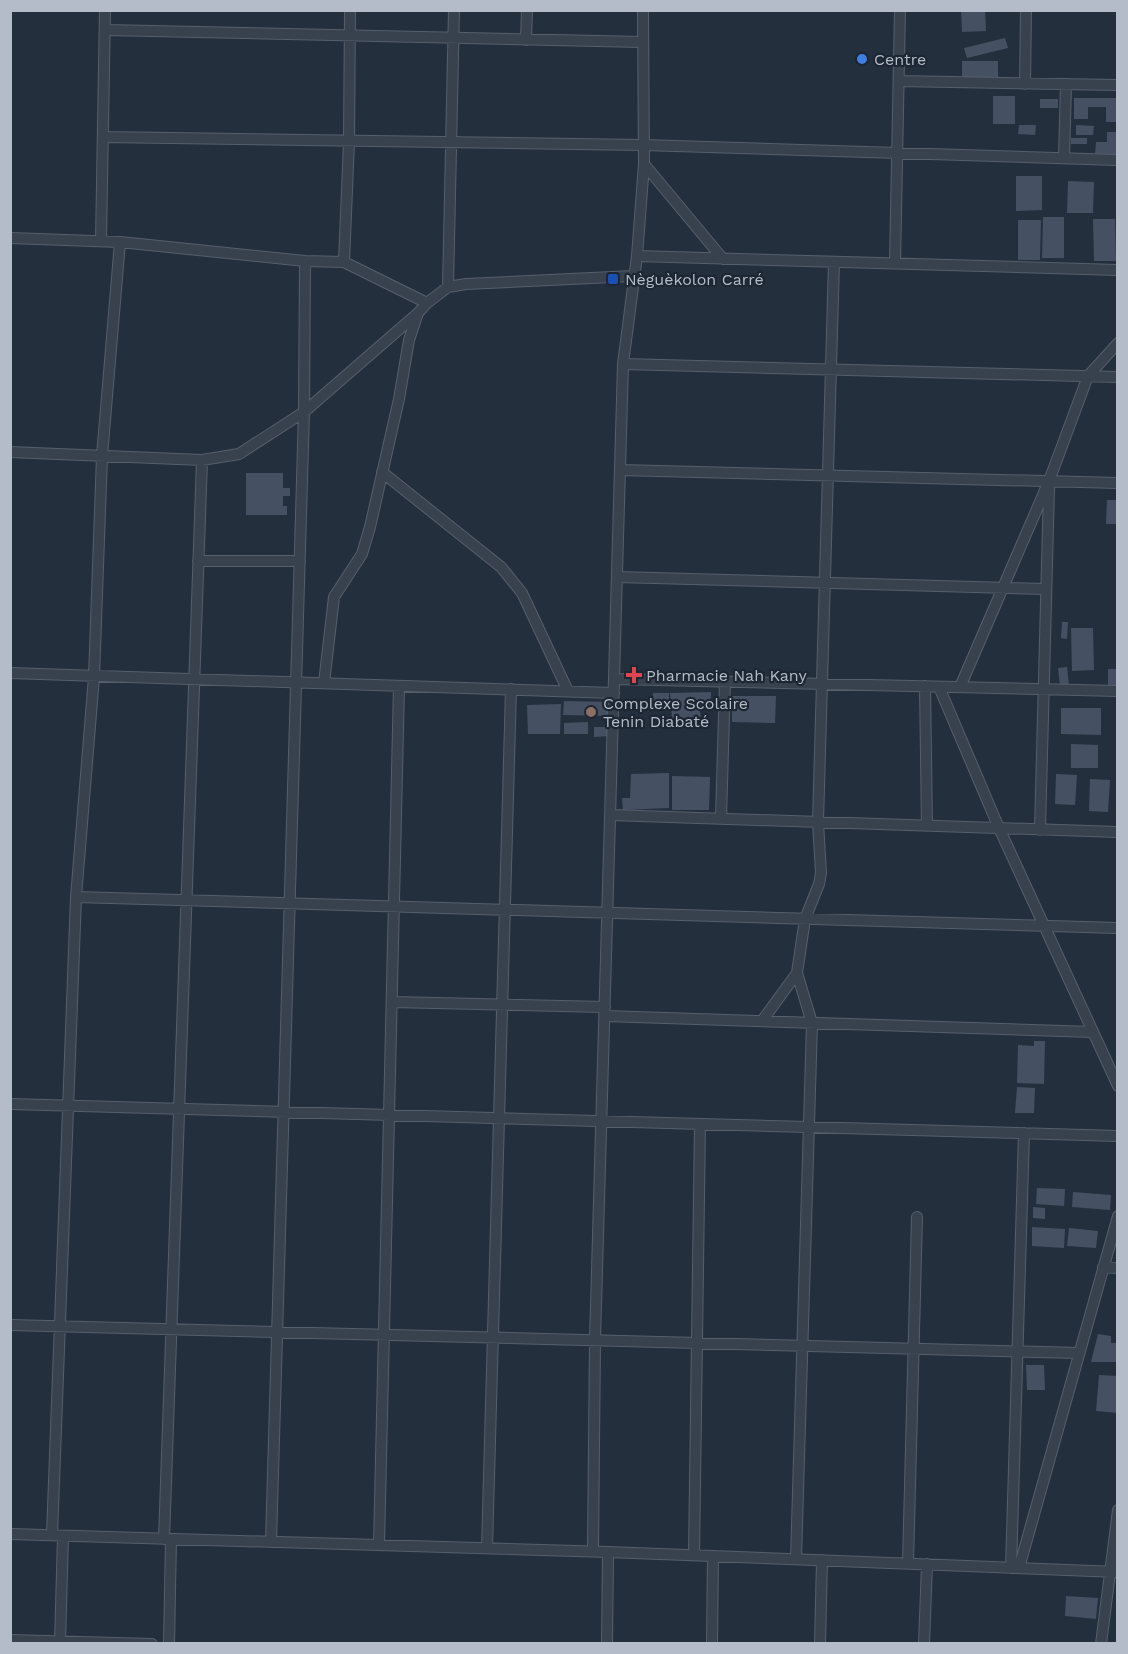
<svg xmlns="http://www.w3.org/2000/svg" width="1128" height="1654" viewBox="0 0 1128 1654" font-family="'Work Sans',sans-serif">
<style>
.building{fill:#455162}
.lines{fill:none;stroke-linecap:round;stroke-linejoin:round}
.street-casing{stroke:#565f6c;stroke-width:12}
.street{stroke:#38414e;stroke-width:10}
.shop-dot{fill:#3f7fe0;stroke:#1d2633;stroke-width:2}
.transit-dot{fill:#1a4fb4;stroke:#1d2633;stroke-width:2}
.health-dot{fill:#e0444e;stroke:#1d2633;stroke-width:2}
.education-dot{fill:#8d6e63;stroke:#1d2633;stroke-width:2}
.labels{text-anchor:middle;stroke-width:4.5;stroke-linejoin:round;paint-order:stroke}
.poi-label{font-size:16px;fill:#b4bcc9;stroke:#1d2633;text-anchor:start}
</style>
<rect width="100%" height="100%" fill="#242f3e"/>
<path class="building" d="M961,10H985L986,31L962,32Z
M1005,38L1008,48L967,58L964,48Z
M962,61H998V78L962,77Z
M993,96H1015V124H993Z
M1074,98H1118V122H1106V107H1088V119H1074Z
M1040,99H1058V108H1040Z
M1019,125H1036L1035,135L1018,134Z
M1076,125L1094,126L1093,135H1076Z
M1107,132H1118V155H1095L1096,142H1107Z
M1071,138H1087V144H1071Z
M1016,176H1042V210L1016,211Z
M1068,181L1094,182L1093,213H1067Z
M1043,217H1064V258H1042Z
M1093,219H1115L1116,261H1094Z
M1018,220H1041L1040,260H1018Z
M246,473H283V488H290V496H283V506H287V515H246Z
M1107,500H1118V524H1106Z
M1062,622H1068L1067,639L1061,638Z
M1071,628H1093L1094,670L1072,671Z
M1067,667L1069,686H1060L1058,668Z
M1108,669H1118V688H1108Z
M711,692V707L699,706L701,718H672L670,693Z
M653,693H669V706L653,705Z
M732,696H776L775,723L732,722Z
M564,701L609,702V716L563,715Z
M561,704L560,734H528L527,705Z
M1061,708H1101V735L1061,734Z
M588,722V734H564V723Z
M594,727H610V736L594,737Z
M1071,744L1098,745V768H1071Z
M669,773V808L623,810L622,798H630L631,774Z
M1056,774L1077,775L1075,805L1055,804Z
M672,776L710,777L709,810H672Z
M1090,779L1110,780L1108,812L1089,811Z
M1034,1041H1045L1044,1084L1017,1083L1018,1045L1034,1046Z
M1017,1087L1035,1088L1034,1113H1015Z
M1037,1188L1065,1189L1064,1206L1036,1204Z
M1073,1192L1111,1195L1110,1210L1072,1207Z
M1033,1207L1045,1208V1219L1033,1218Z
M1032,1227L1065,1229L1064,1248L1032,1246Z
M1069,1228L1098,1231L1096,1248L1067,1246Z
M1098,1334L1111,1336V1343H1118V1362H1091Z
M1026,1365H1044L1045,1390H1027Z
M1099,1375L1118,1376V1413L1096,1411Z
M1066,1596L1098,1598L1096,1619L1065,1616Z"/>
<g class="lines">
<defs>
<path id="street" d="M105,30L643,42
M526,40L527,10
M899,81L1118,85
M1025,84L1026,10
M103,137L643,145L1118,160
M1064,158L1066,84
M644,164L723,259
M10,238L120,242L305,261L344,262L427,303
M101,241L105,10
M637,256L1118,270
M344,262L349,142L350,10
M895,263L900,10
M448,287L454,10
M623,364L1118,377
M10,452L202,460L239,454L304,412L418,313
M620,470L1118,483
M382,472L501,567L522,593L568,691
M198,561H300
M617,577L1046,589
M10,673L614,693
M614,679L1118,691
M324,683L334,597L362,554L370,527L399,399L409,340L418,313L427,303L448,287L466,284L633,276
M925,686L927,826
M939,687L999,828L1118,1086
M960,687L1049,481L1088,376L1118,343
M611,815L1118,832
M721,818L725,681
M1040,830L1049,488
M76,897L1118,928
M392,1002L605,1007
M605,1016L1093,1032
M762,1021L797,973
M10,1104L1118,1136
M1103,1267L1118,1268
M10,1325L1078,1353
M10,1534L608,1552L1118,1572
M52,1535L76,897L94,677L102,456L120,242
M164,1539L202,460
M271,1542L304,412L305,261
M379,1545L399,686
M487,1548L511,689
M593,1551L595,1340L623,364L637,256L644,164L643,10
M694,1555L700,1124
M796,1559L812,1023L797,973L805,919L819,884L821,873L818,822L834,262
M908,1563L917,1217
M1011,1568L1024,1133
M1019,1568L1118,1216
M10,1640L152,1644
M60,1644L63,1536
M169,1644L171,1539
M607,1644L608,1552
M712,1644L713,1556
M820,1644L822,1560
M924,1644L927,1564
M1101,1644L1118,1510"/>
</defs>
<use href="#street" class="street-casing"/>
<use href="#street" class="street"/>
</g>
<circle class="shop-dot" cx="862" cy="59" r="6"/>
<rect class="transit-dot" x="607" y="273" width="12" height="12" rx="3"/>
<path class="health-dot" d="M631 666h6v6h6v6h-6v6h-6v-6h-6v-6h6z"/>
<circle class="education-dot" cx="591" cy="712" r="6"/>
<g class="labels">
<g class="poi-label">
<text x="874" y="65">Centre</text>
<text x="625" y="285">Nèguèkolon Carré</text>
<text x="646" y="681">Pharmacie Nah Kany</text>
<text x="603" y="709">Complexe Scolaire<tspan x="603" dy="18">Tenin Diabaté</tspan></text>
</g>
</g>
<rect width="1128" height="1654" fill="none" stroke="#b4bcc9" stroke-width="24"/>
</svg>
